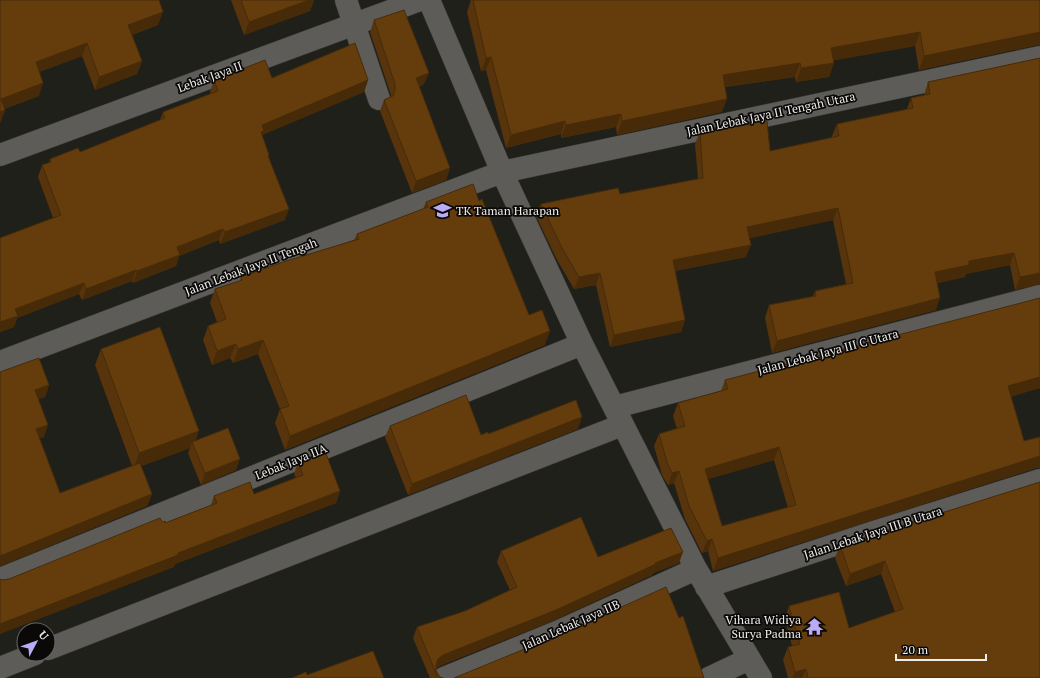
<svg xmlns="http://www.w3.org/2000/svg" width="1040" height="678" viewBox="0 0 1040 678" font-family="'PT Serif',serif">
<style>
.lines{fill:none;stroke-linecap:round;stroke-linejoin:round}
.street-casing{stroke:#3c3b38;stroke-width:23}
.street{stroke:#5d5c58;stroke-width:22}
.wall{fill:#57340b;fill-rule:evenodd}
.shaded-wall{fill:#472b09}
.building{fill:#653d0d;stroke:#472b09;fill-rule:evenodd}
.labels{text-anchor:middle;stroke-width:3.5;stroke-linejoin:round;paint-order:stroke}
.street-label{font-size:12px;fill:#edece9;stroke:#0a0908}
.poi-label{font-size:12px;fill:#edece9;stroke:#0a0908;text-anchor:start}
</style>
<rect width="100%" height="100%" fill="#20201b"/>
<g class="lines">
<defs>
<path id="street" d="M346,0L379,99
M429,0L502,172L582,344L696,569L761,678
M0,155L420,0
M0,362L502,172L1040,57
M615,407L1040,296
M0,579L582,344
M706,587L874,532L1040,480
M48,649L622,425
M0,668L35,654
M444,678L557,632L696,569
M709,678L749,659"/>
</defs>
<use href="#street" class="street-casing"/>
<use href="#street" class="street"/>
</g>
<path class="wall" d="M0,0H159L158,25L132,35L142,61L137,74L95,90L82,56L39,72V96L4,109L5,110L0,123Z
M231,0H314L310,11L244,35Z
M471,0H1040L1037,45L919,70L915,46L833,60L829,77L796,82L795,77L725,87L722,112L617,135L616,127L561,138V134L506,148L486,70L481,71L467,12Z
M374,20L424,84L419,87L450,168L446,180L412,193L380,111L384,100L391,96V95L370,32Z
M1040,58V284L1015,290L1010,265L966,274L965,277L937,283L936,310L772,353L765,318L769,305L813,296L815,291L846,284L833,220L749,238L746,257L675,271L685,320L681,332L610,347L596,285L574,289L556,258L536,216L541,204L620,194L698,179L695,144L700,131L770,151L832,138V136L837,124L907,109L911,98L924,95L928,82Z
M272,78L368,80L364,92L262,135L269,155V157L285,220L220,244L219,240L179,256L176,266L133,283L132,281L82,300L79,294L17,318L14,327L0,332V238L53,218L38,177L42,165L49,163L50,159L80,152L160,120L163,112L211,94L210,92L214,80Z
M479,201L529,315L545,345L285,450L275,423L280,409L258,354L233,363L230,358L212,365L203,340L208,326L217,322L210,303L215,289L240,281L241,277L354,240L357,234L423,209L426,202Z
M101,349L196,441L236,470L201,485L188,453L190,448L141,466L152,494L147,506L0,566V372L49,385L45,397L38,399L44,437L39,438L60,493L132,466L95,365Z
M725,380L1040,388L1011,396L1024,441L1040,437V468H1036L713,571L708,551L702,553L685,519L674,483L668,485L662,475L654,446L659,434L677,429L673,416L678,403L721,391ZM774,460L788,508L722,526L708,479Z
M390,426L481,435L488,434L578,429L408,495L385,437Z
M298,462L340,491L336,503L175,564L174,567L2,580L9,579L162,522L165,523L211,505L214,496L254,494L296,478L294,474Z
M1040,482V678H788L783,660L788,647L792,646L785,619L789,606L849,628L895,612L881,574L846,586L835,558L840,545Z
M501,551L598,557L679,563L653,573L652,575L552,621L439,666L436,669V671L440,677L443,678H430L413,638L417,627L465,611L510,590L497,562Z"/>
<path class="shaded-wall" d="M309,0H314L310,11L244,35L249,22Z
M163,12L158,25L123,38L128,25Z
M920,32L915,46L826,62L831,48Z
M1040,32V45H1037L919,70L924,56Z
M87,43L82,56L31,75L36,62Z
M491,57L486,70L481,71L486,58Z
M142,61L137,74L95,90L99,77Z
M800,63L795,77L718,88L723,75Z
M834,63L829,77L796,82L801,68Z
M429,73L424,84L412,90L416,78Z
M368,80L364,92L262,135L259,143L262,125Z
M43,83L39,96L0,110L1,99Z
M727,99L722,112L617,135L622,121Z
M5,110L0,123V112Z
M621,114L616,127L561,138L566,125Z
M565,121L561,134L506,148L511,135Z
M450,168L446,180L412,193L416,181Z
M838,208L833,220L743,240L747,227Z
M289,209L285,220L220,244L225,232Z
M223,229L219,240L179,256L176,266L133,283L137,271L177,247Z
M751,245L746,257L668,272L673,260Z
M1014,253L1010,265L966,274L965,277L930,285L935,272L969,261Z
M136,270L132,281L82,300L86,289Z
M600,273L596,285L574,289L579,277Z
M1040,273V284L1015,290L1020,277Z
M84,283L79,294L17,318L14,327L0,332V322L15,309Z
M940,298L936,310L772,353L777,341Z
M685,320L681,332L610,347L614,335Z
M550,331L545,345L285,450L290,436Z
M263,340L258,354L233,363L238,349Z
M236,344L230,358L212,365L217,351Z
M1040,377V388L1004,399L1008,386Z
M49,385L45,397L31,402L35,390Z
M582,417L578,429L408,495L412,484Z
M48,425L44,437L32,441L36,429Z
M199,431L194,446L192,442L190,448L134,469L139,453Z
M779,447L774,460L701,481L705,469Z
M1040,456V468H1036L713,571L718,558Z
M240,459L236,470L201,485L205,473Z
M679,471L674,483L668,485L672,473Z
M340,491L336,503L175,564L174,567L0,634V624L178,553Z
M152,494L147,506L0,566V556Z
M712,539L708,551L702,553L707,541Z
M683,552L679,563L653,573L652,575L552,621L439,666L434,670V669L438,659L443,655L655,563Z
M885,561L881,574L846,586L850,574Z
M806,669L802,678H792L795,672Z"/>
<path class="building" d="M0,0H159L163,12L128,25L142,61L99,77L87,43L36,62L43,83L1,99L5,110L0,112Z
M241,0H309L249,22Z
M473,0H1040V32L924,56L920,32L831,48L834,63L801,68L800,63L723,75L727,99L622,121L621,114L566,125L565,121L511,135L491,57L486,58Z
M404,10L429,73L416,78L450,168L416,181L384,100L393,96L395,90V84L374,20Z
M355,43L368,80L262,125L264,131L261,132L269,155L268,156L289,209L225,232L223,229L177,247L180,255L137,271L136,270L86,289L84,283L15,309L18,316L0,322V238L61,215L42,165L51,162L50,159L78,148L80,152L165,118L163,112L218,91L214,80L265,60L272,78Z
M1040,58V273L1020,277L1014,253L969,261V265L935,272L940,298L777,341L769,305L816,296L815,291L853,283L838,208L747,227L751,245L673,260L685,320L614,335L600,273L579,277L561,246L541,204L618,188L620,194L703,178L700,131L737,123L767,121L770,151L839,136L837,124L913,108L911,98L930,94L928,82Z
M473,184L479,201L482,199L529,315L542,310L550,331L290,436L280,409L289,406L263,340L238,349L236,344L217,351L208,326L226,319L215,289L242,280L241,277L283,262L359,239L357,234L428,207L426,202Z
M1040,298V377L1008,386L1024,441L1040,437V456L718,558L712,539L707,541L689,506L679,471L672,473L667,462L659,434L685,426L678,403L728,389L725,380ZM779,447L796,505L722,526L705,469Z
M160,327L199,431L139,453L101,349Z
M39,358L49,385L35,390L48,425L36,429L60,493L140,463L152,494L0,556V372Z
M466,395L481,435L488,432V434L576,400L582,417L412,484L390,426Z
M228,428L240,459L205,473L192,442Z
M325,451L340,491L178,553V555L0,624V579L2,580L9,579L160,518L162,522L165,521V523L217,503L214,496L250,482L254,494L303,475L298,462Z
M1040,482V678H808L806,669L795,672L788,647L800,644L789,606L839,592L849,628L903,609L885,561L850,574L840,545Z
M581,517L598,557L671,528L683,552L655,563L656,564L556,610L443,655L438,659L436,665V671L440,677L443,678H438L417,627L465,611L517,587L501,551Z
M666,587L679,618L683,616L704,678H454L566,632Z
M373,651L384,678H292L306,672L307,675Z"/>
<defs>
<symbol id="school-bare" viewBox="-9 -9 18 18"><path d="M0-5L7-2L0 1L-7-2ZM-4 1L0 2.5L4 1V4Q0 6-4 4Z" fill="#bbaaf6" stroke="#0a0908" stroke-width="2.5" paint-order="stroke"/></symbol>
<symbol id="temple-bare" viewBox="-9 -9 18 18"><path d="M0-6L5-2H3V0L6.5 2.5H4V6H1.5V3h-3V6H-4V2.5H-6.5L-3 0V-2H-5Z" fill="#bbaaf6" stroke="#0a0908" stroke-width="2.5" paint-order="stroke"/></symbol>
</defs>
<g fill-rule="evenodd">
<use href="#school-bare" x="430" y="198" width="25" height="25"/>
<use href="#temple-bare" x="802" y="614" width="25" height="25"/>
</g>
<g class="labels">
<g class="street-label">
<text transform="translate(210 77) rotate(-20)" y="4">Lebak Jaya II</text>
<text transform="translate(771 114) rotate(-12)" y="4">Jalan Lebak Jaya II Tengah Utara</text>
<text transform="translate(251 267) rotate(-21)" y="4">Jalan Lebak Jaya II Tengah</text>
<text transform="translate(828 352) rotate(-15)" y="4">Jalan Lebak Jaya III C Utara</text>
<text transform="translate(291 462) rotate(-22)" y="4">Lebak Jaya IIA</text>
<text transform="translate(873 533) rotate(-18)" y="4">Jalan Lebak Jaya III B Utara</text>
<text transform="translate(571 625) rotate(-24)" y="4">Jalan Lebak Jaya IIB</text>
</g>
<g class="poi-label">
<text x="456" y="215">TK Taman Harapan</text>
<text x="801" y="624" text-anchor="end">Vihara Widiya<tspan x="801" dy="14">Surya Padma</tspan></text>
</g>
</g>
<g transform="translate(36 642) rotate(49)"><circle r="19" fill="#0a0908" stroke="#656462"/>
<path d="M0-3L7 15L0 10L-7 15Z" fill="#bbaaf6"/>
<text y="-6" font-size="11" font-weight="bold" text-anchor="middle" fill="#edece9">U</text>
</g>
<path d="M896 654v6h90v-6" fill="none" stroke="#edece9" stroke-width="2"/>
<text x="902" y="654" font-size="12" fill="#edece9" stroke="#0a0908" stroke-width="3" paint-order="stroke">20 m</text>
</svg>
